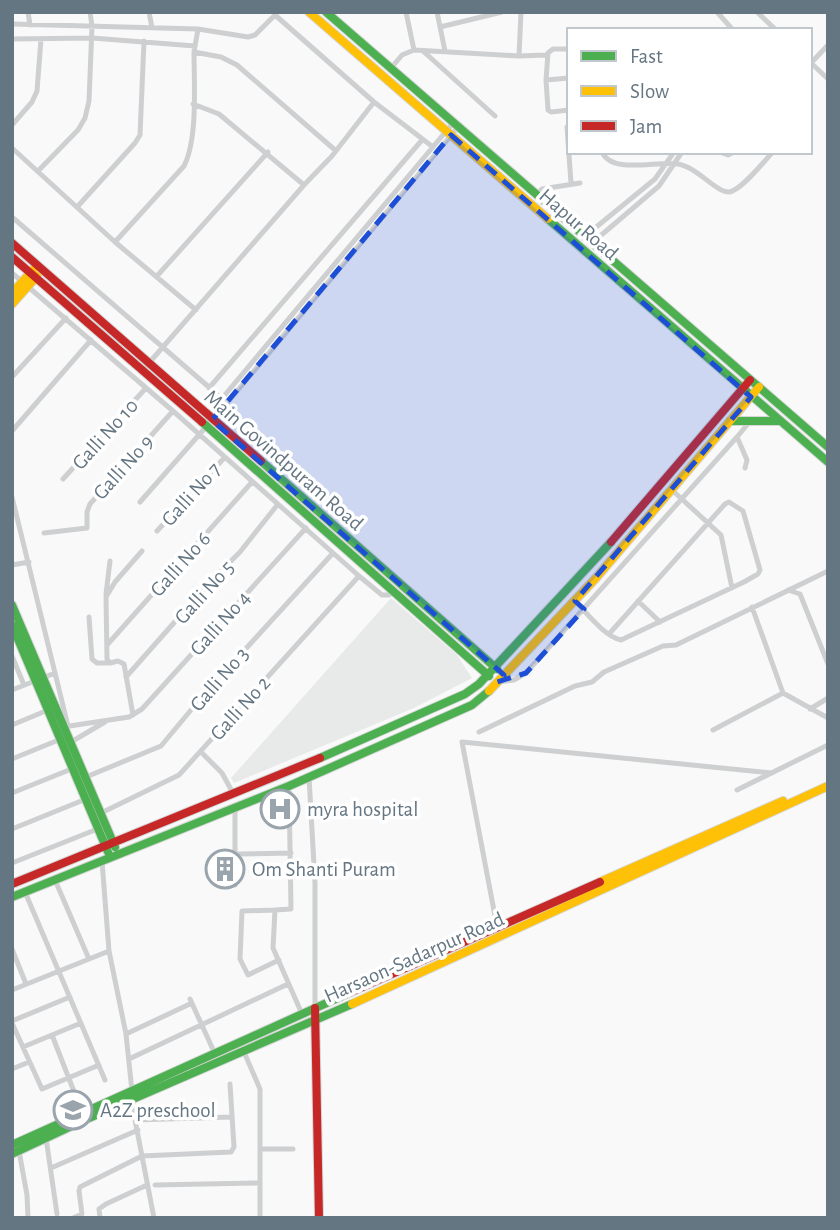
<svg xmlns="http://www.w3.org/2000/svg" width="840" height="1230" viewBox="0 0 840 1230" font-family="'Alegreya Sans',sans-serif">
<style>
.built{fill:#e8e9e9}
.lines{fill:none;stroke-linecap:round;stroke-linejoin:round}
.fast-casing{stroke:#d5d6d7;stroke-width:10}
.slow-casing{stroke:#d5d6d7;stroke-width:10}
.jam-casing{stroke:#d5d6d7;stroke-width:10}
.street{stroke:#cecfd0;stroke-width:5}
.fast{stroke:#4caf50;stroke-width:8}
.slow{stroke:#ffc107;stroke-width:8}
.jam{stroke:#c62828;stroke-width:8}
.marked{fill:#1d4ed8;fill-opacity:0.2;stroke:#1d4ed8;stroke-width:5;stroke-dasharray:14 9;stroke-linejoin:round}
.labels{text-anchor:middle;stroke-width:7;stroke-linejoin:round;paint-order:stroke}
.street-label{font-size:21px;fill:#657683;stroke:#fff}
.poi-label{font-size:21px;fill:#657683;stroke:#fff;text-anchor:start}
</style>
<rect width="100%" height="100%" fill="#f9f9f9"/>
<path class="built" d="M391,598L457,655L472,678L414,708L234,783L231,778Z"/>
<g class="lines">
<defs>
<path id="fast" d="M326,12L828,447
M548,219L828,462
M730,421H778
M202,422L489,676
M261,461L497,669
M12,605L115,847
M12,625L108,852
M320,758L465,694L479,684L611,542
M12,897L289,786L472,705L489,691
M12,1145L351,992
M12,1154L89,1118L352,1004"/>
<path id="slow" d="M309,12L548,219
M12,293L34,269
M12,304L37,276
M489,691L596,578L759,387
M600,882L783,801
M352,1004L828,786"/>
<path id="jam" d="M12,243L261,461
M12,257L202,422
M611,542L750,380
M12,884L320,758
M351,992L600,882
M315,1008L319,1218"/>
</defs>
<use href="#fast" class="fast-casing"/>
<use href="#slow" class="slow-casing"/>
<use href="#jam" class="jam-casing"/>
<path class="street" d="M28,12L30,25
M149,12L152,28
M406,12L414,50
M437,12L445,51
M717,12L733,30
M757,12L776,30
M12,24L198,29
M440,27L502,12
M12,39L92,38L195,46
M423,51L495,116
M194,52L198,29L248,37L255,35L275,15L374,102L433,147
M519,56L521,12
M810,62L828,79
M811,63L828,45
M391,68L402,55L414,50L519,56L546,55
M569,78L546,80L548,110L551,112L569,110
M546,80L548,53L553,49H569
M193,104L219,114L304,185
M12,125L32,102L37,91L41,39
M567,127L571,183
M12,148L115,242L196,310
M602,152C612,175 658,160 678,164C699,168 715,192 729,192C741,191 764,161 773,152
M719,152L728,155L734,152
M39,170L78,130L85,118L89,101L92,26L90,12
M536,195L542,189L580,183
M78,206L135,143L140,135L144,41
M12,217L225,401
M584,237L655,179L674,152
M115,242L184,166C198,139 194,83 194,52L221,57L237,65L335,150
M592,243L659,186L682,152
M12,273L173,411L359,576L382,595H389L394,590
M157,276L268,152
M142,371L304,185L332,156L374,102
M12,377L66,318
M209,388L422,140
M208,415L453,123
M12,431L91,340
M745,468L747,460L737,437L751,420
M63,479L146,388
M672,490L721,535L732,588
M12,497L68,726
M140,502L227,403L458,127
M157,531L225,457
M44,533L87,528V512L90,504L173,411
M12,565L29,562
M788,590L800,594L828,664
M106,594L110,561
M575,601C587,613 604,636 621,640L744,582L758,574L760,570L743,511L729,502L725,504L609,634
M638,601L660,622
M752,607L783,693
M89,617L92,659L97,663H110
M107,645L252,482
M12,656L24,685
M126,677L210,582L240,552L278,504
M497,682L514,680L526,673L737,437
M12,690L55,673
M810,709L828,698
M133,715L124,664L118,661L110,663L107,659L106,597L115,582L142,551
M12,725L48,710
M63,727L129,717L142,709L306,528
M713,730L783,693L828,718
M479,732L575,686L592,682L604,672L663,646L676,645L828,571
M71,742L105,722
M201,752L222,773L234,795
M12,759L61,739
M86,777L161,746L201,698L333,553
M309,777L315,883V1008
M289,786L291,909L275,910L273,948L302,1014
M737,790L828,745
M12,793L74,768
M235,808V885
M101,813L179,775L359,576
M12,829L86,799
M236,854L291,853
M102,861L109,951L126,1034L135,1120L154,1218
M12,863L100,828
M55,880L89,959
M25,892L105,1080
M275,910L242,911L240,959L248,975L279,960
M499,937L462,742L772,773
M12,949L26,984
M12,990L109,951
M190,999L215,1054
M12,1021L70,997
M12,1023L42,1089L99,1065
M126,1034L192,1003
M52,1035L82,1112
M23,1047L81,1023
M244,1052L260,1089V1218
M129,1059L288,984
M12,1069L29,1062
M135,1120L232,1117
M46,1138L57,1214
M261,1149H293
M19,1151L27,1195L28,1218
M51,1168L138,1130
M155,1185L260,1183
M73,1218L82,1214L79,1191L80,1187L142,1156L231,1152L234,1147L230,1084
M100,1218L99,1209L106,1204L147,1185"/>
<use href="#fast" class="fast"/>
<use href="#slow" class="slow"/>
<use href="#jam" class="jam"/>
</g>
<path class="marked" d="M451,135L751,397L575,601L584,609L526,673L497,682L504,675L212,420Z"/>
<defs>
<symbol id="hospital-ring" viewBox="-11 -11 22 22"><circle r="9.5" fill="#fff" stroke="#99a4ac" stroke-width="1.5"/><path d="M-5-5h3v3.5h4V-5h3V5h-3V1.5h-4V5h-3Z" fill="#99a4ac"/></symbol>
<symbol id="building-ring" viewBox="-11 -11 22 22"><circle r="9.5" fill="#fff" stroke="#99a4ac" stroke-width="1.5"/><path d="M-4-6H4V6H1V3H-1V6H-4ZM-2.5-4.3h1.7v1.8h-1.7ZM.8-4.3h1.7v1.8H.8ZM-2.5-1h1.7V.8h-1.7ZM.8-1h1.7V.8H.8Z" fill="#99a4ac"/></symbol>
<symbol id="school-ring" viewBox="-11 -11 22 22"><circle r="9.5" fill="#fff" stroke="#99a4ac" stroke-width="1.5"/><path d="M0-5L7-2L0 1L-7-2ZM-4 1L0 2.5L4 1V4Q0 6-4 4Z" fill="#99a4ac"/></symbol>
</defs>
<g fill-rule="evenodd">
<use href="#hospital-ring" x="258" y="787" width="44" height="44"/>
<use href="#building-ring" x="203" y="847" width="44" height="44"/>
<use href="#school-ring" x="51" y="1088" width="44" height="44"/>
</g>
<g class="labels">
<g class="street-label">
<text transform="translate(579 224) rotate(41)" y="7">Hapur Road</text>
<text transform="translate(105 434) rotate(-48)" y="7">Galli No 10</text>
<text transform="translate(284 460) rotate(41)" y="7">Main Govindpuram Road</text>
<text transform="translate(123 467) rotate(-48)" y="7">Galli No 9</text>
<text transform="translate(191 494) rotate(-48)" y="7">Galli No 7</text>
<text transform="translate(180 564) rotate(-48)" y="7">Galli No 6</text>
<text transform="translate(204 592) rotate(-48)" y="7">Galli No 5</text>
<text transform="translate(220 623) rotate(-48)" y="7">Galli No 4</text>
<text transform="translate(219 679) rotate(-49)" y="7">Galli No 3</text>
<text transform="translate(240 708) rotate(-48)" y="7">Galli No 2</text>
<text transform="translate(414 957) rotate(-24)" y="7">Harsaon-Sadarpur Road</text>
</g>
<g class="poi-label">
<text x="307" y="816">myra hospital</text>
<text x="252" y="876">Om Shanti Puram</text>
<text x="100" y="1117">A2Z preschool</text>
</g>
</g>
<rect width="840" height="1230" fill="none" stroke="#657683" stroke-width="28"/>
<rect x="567" y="28" width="245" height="126" fill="#ffffff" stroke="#c1c8cd" stroke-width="2"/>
<rect x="581" y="51" width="35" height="10" fill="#4caf50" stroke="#c1c8cd" stroke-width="2"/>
<text x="630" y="63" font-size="21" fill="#657683">Fast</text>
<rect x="581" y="86" width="35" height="10" fill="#ffc107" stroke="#c1c8cd" stroke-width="2"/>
<text x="630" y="98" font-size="21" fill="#657683">Slow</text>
<rect x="581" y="121" width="35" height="10" fill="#c62828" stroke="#c1c8cd" stroke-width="2"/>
<text x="630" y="133" font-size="21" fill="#657683">Jam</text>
</svg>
